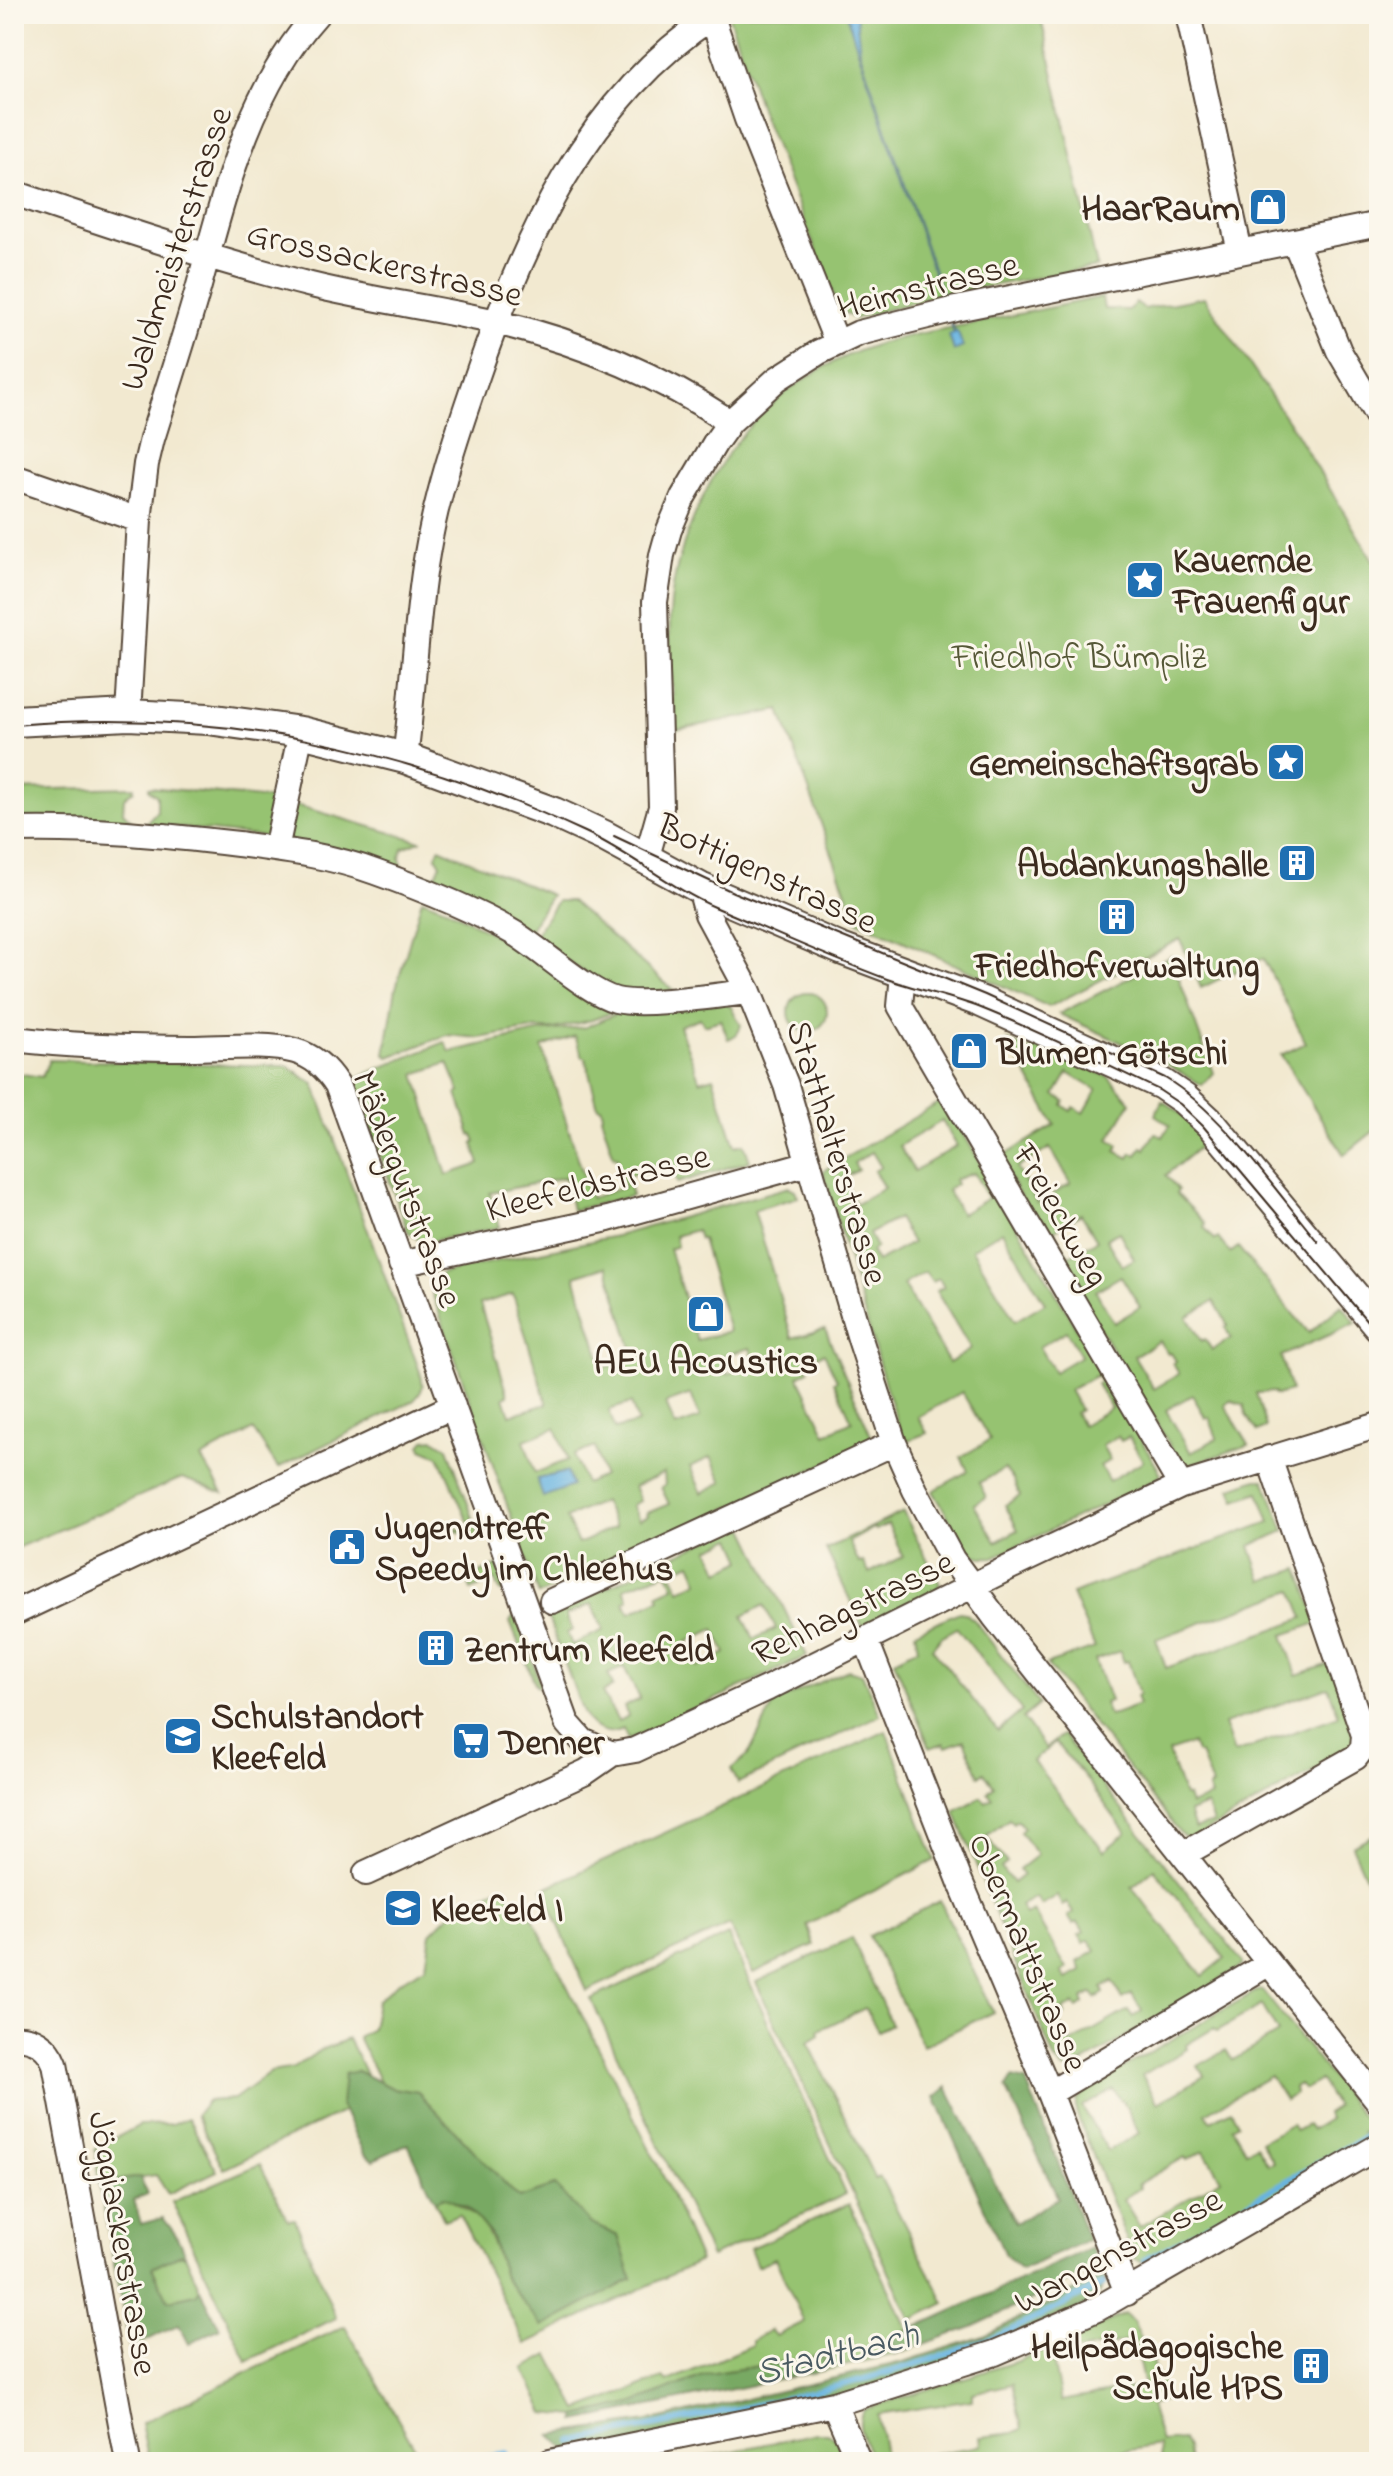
<svg xmlns="http://www.w3.org/2000/svg" width="1393" height="2476" viewBox="0 0 1393 2476" font-family="'Indie Flower',sans-serif">
<style>
.green{fill:#96c371;stroke:#687648;stroke-width:2;fill-rule:evenodd}
.forest{fill:#78a963;stroke:#5a6a40;stroke-width:2}
.water{fill:#67b4e1;stroke:#516f80;stroke-width:2}
.lines{fill:none;stroke-linecap:round;stroke-linejoin:round}
.stream{stroke:#67b4e1;stroke-width:6}
.minor-casing{stroke:#564739;stroke-width:28}
.tertiary-casing{stroke:#564739;stroke-width:34}
.minor{stroke:#fff;stroke-width:24}
.tertiary{stroke:#fff;stroke-width:30}
.tram{stroke:#3b2a1e;stroke-width:2}
.labels{text-anchor:middle;stroke-width:6;stroke-linejoin:round;paint-order:stroke}
.poi-label{font-size:36px;font-weight:bold;fill:#3b2a1e;stroke:#fbf7ec;text-anchor:start}
.street-label{font-size:36px;fill:#3b2a1e;stroke:#fbf7ec}
.park-label{font-size:36px;fill:#565837;stroke:#fbf7ec}
.water-label{font-size:38px;font-style:italic;fill:#4a5a62;stroke:#fbf7ec}
</style>
<rect width="100%" height="100%" fill="#fbf7ec"/>
<filter id="ink" filterUnits="userSpaceOnUse"><feTurbulence type="fractalNoise" baseFrequency=".0125" numOctaves="2"/><feDisplacementMap in="SourceGraphic" scale="16" xChannelSelector="R" yChannelSelector="G"/><feConvolveMatrix kernelMatrix="1 2 1 2 8 2 1 2 1" color-interpolation-filters="sRGB"/></filter>
<filter id="wash" filterUnits="userSpaceOnUse"><feTurbulence type="fractalNoise" baseFrequency=".006" numOctaves="4" result="noise"/><feDisplacementMap in="SourceGraphic" scale="32" xChannelSelector="R" yChannelSelector="G"/><feGaussianBlur stdDeviation="1.8" result="paint"/><feColorMatrix in="noise" values="0 0 0 0 0 0 0 0 0 0 0 0 0 0 0 0 0 1.4 0 .05"/><feComposite in="paint" operator="in"/></filter>
<g filter="url(#wash)">
<rect width="100%" height="100%" fill="#f2e9d0"/>
<path class="green" d="M728,14H1040L1097,267L939,295L854,319L841,310L834,296L762,114Z
M1102,297L1104,309L1128,310L1136,303L1144,309L1204,297L1294,430L1379,570V1127L1344,1155L1281,1055L1306,1043L1263,958L1201,988L1180,939L1049,1007L856,920L780,710L675,730C673,688 667,644 671,602C675,561 689,524 708,487C743,419 802,369 875,345C905,335 939,330 970,324C1014,315 1058,306 1102,297Z
M134,787V790L124,798L123,812L134,823L14,824V790Z
M149,787L281,800L267,837L145,824L157,811V796L149,790Z
M292,804L420,841L403,848L400,858L405,875L294,845L285,836Z
M439,848L551,895L527,934L425,883L427,876L436,875L441,864L436,856Z
M422,899L448,909L623,1008L592,1020L553,1029H533L479,1038L447,1035L389,1057L385,1054L396,988Z
M557,901H571L674,991L616,994L533,938Z
M1171,956L1213,1073L1202,1085L1161,1061L1059,1014Z
M789 1012a19 19 0 1 1 38 0a19 19 0 1 1-38 0Z
M725,1003L731,1007L741,1025C739,1033 736,1036 728,1039L721,1020L704,1025L700,1018L679,1026L700,1081L713,1077L735,1146L744,1144L750,1161L677,1183L671,1164L627,1176L632,1196L572,1210L565,1177L490,1193L500,1227L426,1242L419,1240L408,1232L353,1079L445,1042L450,1052L537,1032L586,1027L627,1009ZM575,1036L583,1057H585L598,1107H601L603,1114L601,1116L614,1157L617,1156L619,1164L617,1165L624,1187L591,1198L542,1047ZM448,1063L460,1092L457,1094L471,1135H473L476,1142L473,1143L480,1164L447,1175L415,1074Z
M1008,1041L1031,1051L1035,1044L1109,1077L1131,1102L1109,1139L1119,1145L1116,1151L1129,1158L1132,1153L1137,1155L1142,1147L1145,1149L1155,1133L1163,1137L1170,1125L1155,1115L1162,1101L1177,1110L1208,1140L1166,1175L1178,1190L1176,1193L1205,1223L1204,1227L1215,1240L1218,1238L1230,1253L1238,1247L1309,1333L1342,1305L1356,1323L1281,1356L1291,1391L1275,1395L1274,1392L1256,1393L1266,1427L1258,1432L1246,1415L1244,1405L1230,1400L1225,1405L1249,1445L1183,1467L998,1159L1055,1125ZM1068,1073L1097,1090L1084,1113L1074,1107L1071,1111L1063,1105L1065,1101L1055,1095ZM1050,1148L1071,1183L1037,1203L1017,1168ZM1081,1214L1097,1240L1069,1256L1054,1231ZM1119,1232L1134,1259L1122,1266L1106,1239ZM1121,1276L1140,1307L1114,1323L1096,1291ZM1214,1301L1228,1325L1225,1327L1231,1338L1212,1350L1205,1339L1202,1341L1187,1317ZM1159,1341L1168,1354L1171,1353L1176,1361L1173,1363L1179,1374L1154,1389L1134,1356ZM1192,1395L1206,1418L1209,1417L1217,1438L1191,1453L1166,1410Z
M49,1060L287,1066L314,1084L420,1372C424,1385 424,1391 413,1401L278,1468L253,1430L201,1458L223,1493L182,1478L14,1549V1073L42,1077Z
M944,1100L1161,1474L1157,1479L994,1557C981,1558 974,1557 966,1547L933,1491L968,1471L961,1457L990,1440L962,1392L918,1417L927,1433L904,1442L889,1398L823,1171ZM942,1121L957,1146L914,1171L899,1146ZM872,1152L881,1167L874,1171L884,1188L856,1204L843,1178L858,1170L854,1163ZM974,1173L988,1198L961,1214L947,1190L956,1184L954,1180ZM898,1218L912,1243L877,1262L871,1251L876,1247L869,1234ZM1002,1231L1045,1303L1015,1321L972,1249ZM925,1272L932,1282L939,1279L944,1287L936,1291L971,1349L949,1363L903,1285ZM1066,1331L1081,1356L1054,1372L1039,1347ZM1097,1375L1101,1381L1097,1384L1111,1408L1082,1425L1075,1413L1080,1410L1069,1390ZM1118,1436L1121,1441L1129,1437L1143,1461L1109,1481L1100,1466L1110,1460L1102,1445ZM1004,1469L1013,1479L1020,1496L1005,1505L1018,1530L996,1542L974,1504L986,1497L979,1483Z
M789,1187L795,1190L798,1197L754,1210L792,1338L825,1329L872,1438L870,1443L539,1595L432,1293L435,1279L442,1273L620,1235ZM696,1230L699,1239H702L729,1331L697,1340L669,1249L677,1246L675,1236ZM607,1266L635,1358L603,1368L575,1276ZM513,1294L547,1404L510,1415L504,1397L508,1395L480,1304ZM750,1348L756,1366L727,1374L722,1356ZM824,1353L837,1380L834,1382L852,1421L826,1434L798,1376L809,1370L806,1361ZM691,1394L700,1418L675,1427L666,1403ZM631,1403L638,1423L615,1429L609,1410ZM556,1428L568,1460L535,1473L524,1440ZM595,1447L603,1476L585,1484L574,1455ZM711,1457L723,1482L702,1493L690,1467ZM664,1473L665,1485L661,1487L669,1504L647,1513L648,1516L639,1520L632,1505L640,1501L634,1486ZM603,1501L615,1527L578,1544L566,1518Z
M434,1439L448,1448L477,1529L478,1535L475,1538L456,1531V1528L473,1532L439,1456L422,1449L421,1445L425,1440Z
M1257,1479H1264L1285,1531L1250,1546L1262,1581L1299,1569L1318,1623L1283,1635L1297,1675L1332,1663L1356,1729L1354,1748L1190,1840L1181,1834L1047,1664L1095,1648L1072,1594L1270,1522L1259,1492L1236,1500L1231,1488ZM1293,1590L1304,1618L1166,1668L1156,1639ZM1120,1651L1124,1662L1128,1661L1139,1694L1136,1696L1139,1705L1109,1716L1104,1703L1110,1701L1095,1660ZM1328,1687L1339,1716L1234,1753L1224,1724ZM1192,1744L1197,1754H1200L1212,1786L1208,1788L1211,1797L1190,1805L1187,1796H1184L1168,1752ZM1207,1805L1213,1823L1195,1829L1189,1812Z
M903,1512L940,1584L933,1595L864,1630L826,1549ZM888,1524L903,1557L869,1573L863,1562L859,1563L849,1542L874,1528L876,1530Z
M743,1524L807,1656L628,1740L623,1729C607,1737 593,1729 584,1715L547,1615ZM733,1538L743,1560L720,1571L709,1549ZM691,1563L699,1581L680,1590L671,1572ZM667,1572L674,1587L658,1594L660,1599L630,1613L624,1602L629,1599L624,1588ZM592,1604L604,1630L572,1645L567,1633L572,1630L566,1615ZM764,1605L776,1629L754,1639L743,1616ZM714,1629L726,1653L698,1667L687,1642ZM624,1667L640,1699L624,1707L628,1716L618,1721L602,1693L613,1686L608,1674Z
M498,1565L507,1589L504,1592H501L495,1580L471,1590L468,1582L471,1577Z
M959,1612L965,1613L974,1620L1039,1704L1023,1718L1045,1748L1063,1735L1242,1962V1966L1071,2070L1064,2069L1054,2059L955,1812L981,1797L986,1802L992,1798L988,1792L994,1786L984,1772L979,1776L964,1740L946,1747L944,1743L930,1748L894,1660L918,1648L915,1632ZM957,1628L1022,1711L998,1731L932,1648L941,1637ZM1055,1743L1081,1772L1126,1833L1104,1851L1033,1761ZM1009,1819L1013,1823L1017,1820L1024,1828L1020,1832L1037,1855L1019,1869L1023,1875L1013,1883L1001,1868L1007,1863L986,1836ZM1154,1869L1225,1958L1203,1976L1132,1887ZM1057,1896L1062,1905L1067,1902L1073,1913L1068,1916L1073,1924L1078,1922L1084,1932L1079,1935L1084,1943L1089,1940L1096,1951L1078,1962L1082,1971L1067,1979L1062,1972L1067,1969L1033,1911L1025,1915L1020,1906L1036,1897L1041,1905ZM1112,1981L1123,1999L1132,1994L1142,2011L1133,2017L1128,2010L1071,2043L1057,2020L1065,2015L1063,2010L1074,2004L1077,2008L1084,2004L1082,1999L1092,1993L1096,1998L1104,1993L1102,1988Z
M514,1616L517,1617L541,1687L536,1686L510,1622Z
M848,1670L862,1674L880,1715L738,1783L731,1769L748,1755L775,1702Z
M886,1731L935,1860L807,1925L814,1945L753,1973L729,1925L587,1991L543,1889Z
M1379,1832V1907L1352,1846Z
M502,1885L517,1907L525,1903L660,2169L700,2261L525,2344L459,2214L444,2220L435,2201L444,2197C486,2215 491,2236 504,2277L632,2280L618,2236L591,2224L555,2186L519,2199L418,2092L392,2088L380,2082L358,2037L372,2029L377,2001L397,1983L426,1966L431,1933L449,1915Z
M940,1901L993,2012L923,2046L869,1936Z
M728,1935L846,2194L711,2257L591,1999Z
M852,1938L891,2024L878,2031L865,2008L819,2030L820,2035L808,2042L875,2179L880,2177L945,2303L911,2320L756,1982Z
M1262,1990L1365,2120L1367,2130L1362,2133L1368,2143L1161,2265L1158,2259C1150,2263 1142,2263 1134,2258L1076,2112V2100L1089,2087L1255,1992ZM1262,2005L1278,2033L1233,2060L1226,2050L1198,2066L1204,2076L1158,2103L1142,2075L1187,2049L1186,2045L1214,2028L1217,2031ZM1270,2076L1285,2100L1295,2094L1294,2087L1299,2084L1305,2089L1320,2080L1336,2107L1326,2114L1329,2119L1311,2130L1307,2125L1296,2131L1292,2124L1261,2142L1273,2162L1268,2165L1256,2145L1246,2151L1232,2127L1238,2123L1231,2110L1211,2121L1206,2113ZM1113,2089L1128,2110L1139,2133L1108,2151L1082,2107ZM1204,2151L1221,2179L1140,2227L1123,2199L1140,2188L1138,2184L1185,2157L1187,2160Z
M348,2039L367,2076L357,2071L341,2105L344,2111L224,2169L196,2115L207,2101L234,2099L271,2072L294,2068L319,2051Z
M188,2118L217,2171L168,2194L156,2175L99,2183L95,2149L140,2125L171,2124Z
M260,2164L288,2220L295,2219L336,2318L247,2361L172,2202Z
M849,2204L908,2330L892,2338L896,2354L826,2370L823,2356L708,2374L632,2404L576,2416L545,2413L524,2369L549,2355L578,2410L663,2378L667,2382L752,2345V2341L770,2330L776,2336L804,2322L775,2258L757,2266L750,2248Z
M181,2254L186,2257L200,2289L196,2294L168,2301L152,2268Z
M1125,2314L1133,2321L1169,2399L1150,2405L1161,2442L1182,2440L1187,2447L1189,2462H1161L1159,2445L1113,2453L1114,2462H874C867,2446 852,2424 865,2409L1018,2361ZM1134,2340L1144,2386L1061,2401L1052,2356ZM1012,2384L1022,2429L1013,2433L980,2437L981,2445L974,2447L886,2461L878,2415L972,2400V2393Z
M345,2326L416,2450L350,2462H149L141,2423Z
M817,2433H828L836,2440L845,2462H835L832,2451L759,2462H682Z"/>
<path class="forest" d="M357,2071L392,2088L418,2092L519,2198L555,2186L591,2224L618,2236L632,2279L542,2327L504,2277L491,2235L467,2207L444,2197L435,2201L408,2144L373,2160L364,2154L341,2105L344,2074Z
M1012,2078L1026,2081L1088,2240L1021,2270L1005,2255L935,2097L947,2087L1015,2223L1058,2198L1006,2088Z
M140,2177L147,2194L134,2200L141,2224L163,2218L176,2235L186,2257L181,2254L152,2268L168,2300L196,2294L200,2289L220,2328L189,2344L179,2324L130,2349L99,2183Z
M1091,2248L1099,2268L972,2327L896,2354L892,2338Z
M1103,2277L1106,2282L1094,2303L856,2397L572,2455L551,2435L661,2419L907,2361L984,2336Z
M823,2356L826,2370L576,2421V2416L632,2404L708,2374Z"/>
<path class="water" d="M846,14H856L860,52L954,330L958,333L963,347L954,351L949,335L954,333Z
M567,1472L572,1486L543,1497L537,1479Z"/>
<g class="lines">
<path class="stream" d="M1145,2260L1365,2137
M572,2442C711,2414 854,2390 987,2340C1027,2325 1065,2303 1103,2284
M462,2462L507,2454"/>
</g>
</g>
<g filter="url(#ink)">
<g class="lines">
<defs>
<path id="minor" d="M711,14L747,119L837,343
M1188,14L1240,252
M14,193C112,226 210,259 311,285C372,300 435,308 496,322C579,342 659,375 730,422
M1295,242L1339,351L1379,419
M14,477L139,520
M128,715L139,520L146,464L152,439C167,390 183,342 197,293C224,195 248,91 317,14
M405,758C414,691 415,622 427,554C437,494 456,437 476,379C523,241 586,100 712,17
M14,830C90,828 163,835 238,844C283,850 332,856 375,872C423,889 471,908 514,933C542,950 588,993 616,1000C644,1007 717,995 749,992
M276,849L301,732
M646,860L661,807L655,602L662,555L669,530L683,497L715,443L730,422L777,379L819,352L859,333L956,309L1379,224
M700,888L707,914L749,992L786,1085L860,1339L894,1443L915,1490L952,1559L994,1616L1379,2102
M903,974L900,1006L1181,1486
M14,1039C73,1046 132,1048 191,1048C222,1048 266,1043 295,1051C313,1056 327,1069 337,1085L567,1723L583,1741L612,1754
M401,1264L608,1219L809,1163
M552,1601L894,1443
M14,1613L453,1406
M866,1640L960,1881L1050,2093L1127,2293
M1184,1854L1356,1757L1363,1748L1364,1735L1269,1458
M366,1873L586,1772L612,1754L635,1750L768,1688L1004,1570L1181,1486L1379,1425
M14,2038C33,2036 48,2046 55,2064L128,2462
M1050,2093L1268,1964
M834,2404L859,2462
M550,2462L834,2404L995,2353L1097,2309L1379,2146"/>
<path id="tertiary" d="M14,721L128,715L208,719L301,732L405,758L554,813L604,836L700,888L841,949L982,1002L1162,1084L1184,1099L1211,1124L1379,1326"/>
</defs>
<use href="#minor" class="minor-casing"/>
<use href="#tertiary" class="tertiary-casing"/>
<use href="#minor" class="minor"/>
<use href="#tertiary" class="tertiary"/>
<path class="tram" d="M14,725C218,708 400,746 585,832C631,853 670,888 717,908C773,932 830,958 887,979C918,990 950,996 981,1008C1041,1032 1100,1062 1159,1090L1180,1104L1203,1126L1379,1335
M614,836L733,892L985,995L1165,1078C1222,1112 1275,1190 1318,1242"/>
</g>
</g>
<defs>
<symbol id="shop-square" viewBox="-11 -11 22 22"><rect x="-9" y="-9" width="18" height="18" rx="4" fill="#1f6fb2" stroke="#fbf7ec"/><path d="M-5-2.5h2.3a2.7 3.5 0 0 1 5.4 0H5L5.5 6h-11ZM-1.5-2.5h3a1.5 2.3 0 0 0-3 0Z" fill="#fff"/></symbol>
<symbol id="sight-square" viewBox="-11 -11 22 22"><rect x="-9" y="-9" width="18" height="18" rx="4" fill="#1f6fb2" stroke="#fbf7ec"/><path d="M0-6L1.8-2.2L6-1.7L2.9 1.2L3.7 5.4L0 3.3L-3.7 5.4L-2.9 1.2L-6-1.7L-1.8-2.2Z" fill="#fff"/></symbol>
<symbol id="building-square" viewBox="-11 -11 22 22"><rect x="-9" y="-9" width="18" height="18" rx="4" fill="#1f6fb2" stroke="#fbf7ec"/><path d="M-4-6H4V6H1V3H-1V6H-4ZM-2.5-4.3h1.7v1.8h-1.7ZM.8-4.3h1.7v1.8H.8ZM-2.5-1h1.7V.8h-1.7ZM.8-1h1.7V.8H.8Z" fill="#fff"/></symbol>
<symbol id="civic-square" viewBox="-11 -11 22 22"><rect x="-9" y="-9" width="18" height="18" rx="4" fill="#1f6fb2" stroke="#fbf7ec"/><path d="M-.6-6.5H3V-4.5H.6V-3L4-1V1h2V6H-6V1h2V-1L-.6-3ZM-1.2 2.5V6h2.4V2.5Z" fill="#fff"/></symbol>
<symbol id="school-square" viewBox="-11 -11 22 22"><rect x="-9" y="-9" width="18" height="18" rx="4" fill="#1f6fb2" stroke="#fbf7ec"/><path d="M0-5L7-2L0 1L-7-2ZM-4 1L0 2.5L4 1V4Q0 6-4 4Z" fill="#fff"/></symbol>
<symbol id="supermarket-square" viewBox="-11 -11 22 22"><rect x="-9" y="-9" width="18" height="18" rx="4" fill="#1f6fb2" stroke="#fbf7ec"/><path d="M-6-5.5h2.5l.6 2H6L4.5 2H-2.5L-4.4-4H-6ZM-1.5 3.2a1.3 1.3 0 1 0 .1 0ZM3 3.2a1.3 1.3 0 1 0 .1 0Z" fill="#fff"/></symbol>
</defs>
<g fill-rule="evenodd">
<use href="#shop-square" x="1246" y="185" width="44" height="44"/>
<use href="#sight-square" x="1123" y="558" width="44" height="44"/>
<use href="#sight-square" x="1264" y="740" width="44" height="44"/>
<use href="#building-square" x="1275" y="841" width="44" height="44"/>
<use href="#building-square" x="1095" y="895" width="44" height="44"/>
<use href="#shop-square" x="947" y="1029" width="44" height="44"/>
<use href="#shop-square" x="684" y="1292" width="44" height="44"/>
<use href="#civic-square" x="325" y="1525" width="44" height="44"/>
<use href="#building-square" x="414" y="1626" width="44" height="44"/>
<use href="#school-square" x="161" y="1714" width="44" height="44"/>
<use href="#supermarket-square" x="449" y="1719" width="44" height="44"/>
<use href="#school-square" x="381" y="1886" width="44" height="44"/>
<use href="#building-square" x="1289" y="2344" width="44" height="44"/>
</g>
<g class="labels">
<g class="poi-label">
<text x="1240" y="220" text-anchor="end">HaarRaum</text>
<text x="1173" y="572">Kauernde<tspan x="1173" dy="41">Frauenfigur</tspan></text>
<text x="1258" y="775" text-anchor="end">Gemeinschaftsgrab</text>
<text x="1269" y="876" text-anchor="end">Abdankungshalle</text>
<text x="1117" y="977" text-anchor="middle">Friedhofverwaltung</text>
<text x="997" y="1064">Blumen Götschi</text>
<text x="706" y="1373" text-anchor="middle">AEU Acoustics</text>
<text x="375" y="1539">Jugendtreff<tspan x="375" dy="41">Speedy im Chleehus</tspan></text>
<text x="464" y="1661">Zentrum Kleefeld</text>
<text x="211" y="1728">Schulstandort<tspan x="211" dy="41">Kleefeld</tspan></text>
<text x="499" y="1754">Denner</text>
<text x="431" y="1921">Kleefeld I</text>
<text x="1283" y="2358" text-anchor="end">Heilpädagogische<tspan x="1283" dy="41">Schule HPS</tspan></text>
</g>
<g class="street-label">
<text transform="translate(174 248) rotate(-72)" y="13">Waldmeisterstrasse</text>
<text transform="translate(385 262) rotate(13)" y="13">Grossackerstrasse</text>
<text transform="translate(927 284) rotate(-14)" y="13">Heimstrasse</text>
<text transform="translate(768 872) rotate(25)" y="13">Bottigenstrasse</text>
<text transform="translate(839 1152) rotate(73)" y="13">Statthalterstrasse</text>
<text transform="translate(597 1181) rotate(-14)" y="13">Kleefeldstrasse</text>
<text transform="translate(409 1188) rotate(69)" y="13">Mädergutstrasse</text>
<text transform="translate(1063 1214) rotate(60)" y="13">Freieckweg</text>
<text transform="translate(852 1606) rotate(-26)" y="13">Rehhagstrasse</text>
<text transform="translate(1030 1952) rotate(67)" y="13">Obermattstrasse</text>
<text transform="translate(125 2243) rotate(80)" y="13">Jöggiackerstrasse</text>
<text transform="translate(1117 2249) rotate(-28)" y="13">Wangenstrasse</text>
</g>
<g class="park-label">
<text x="1079" y="668">Friedhof Bümpliz</text>
</g>
<g class="water-label">
<text transform="translate(836 2352) rotate(-14)" y="13">Stadtbach</text>
</g>
</g>
<rect width="1393" height="2476" fill="none" stroke="#fbf7ec" stroke-width="48"/>
</svg>
